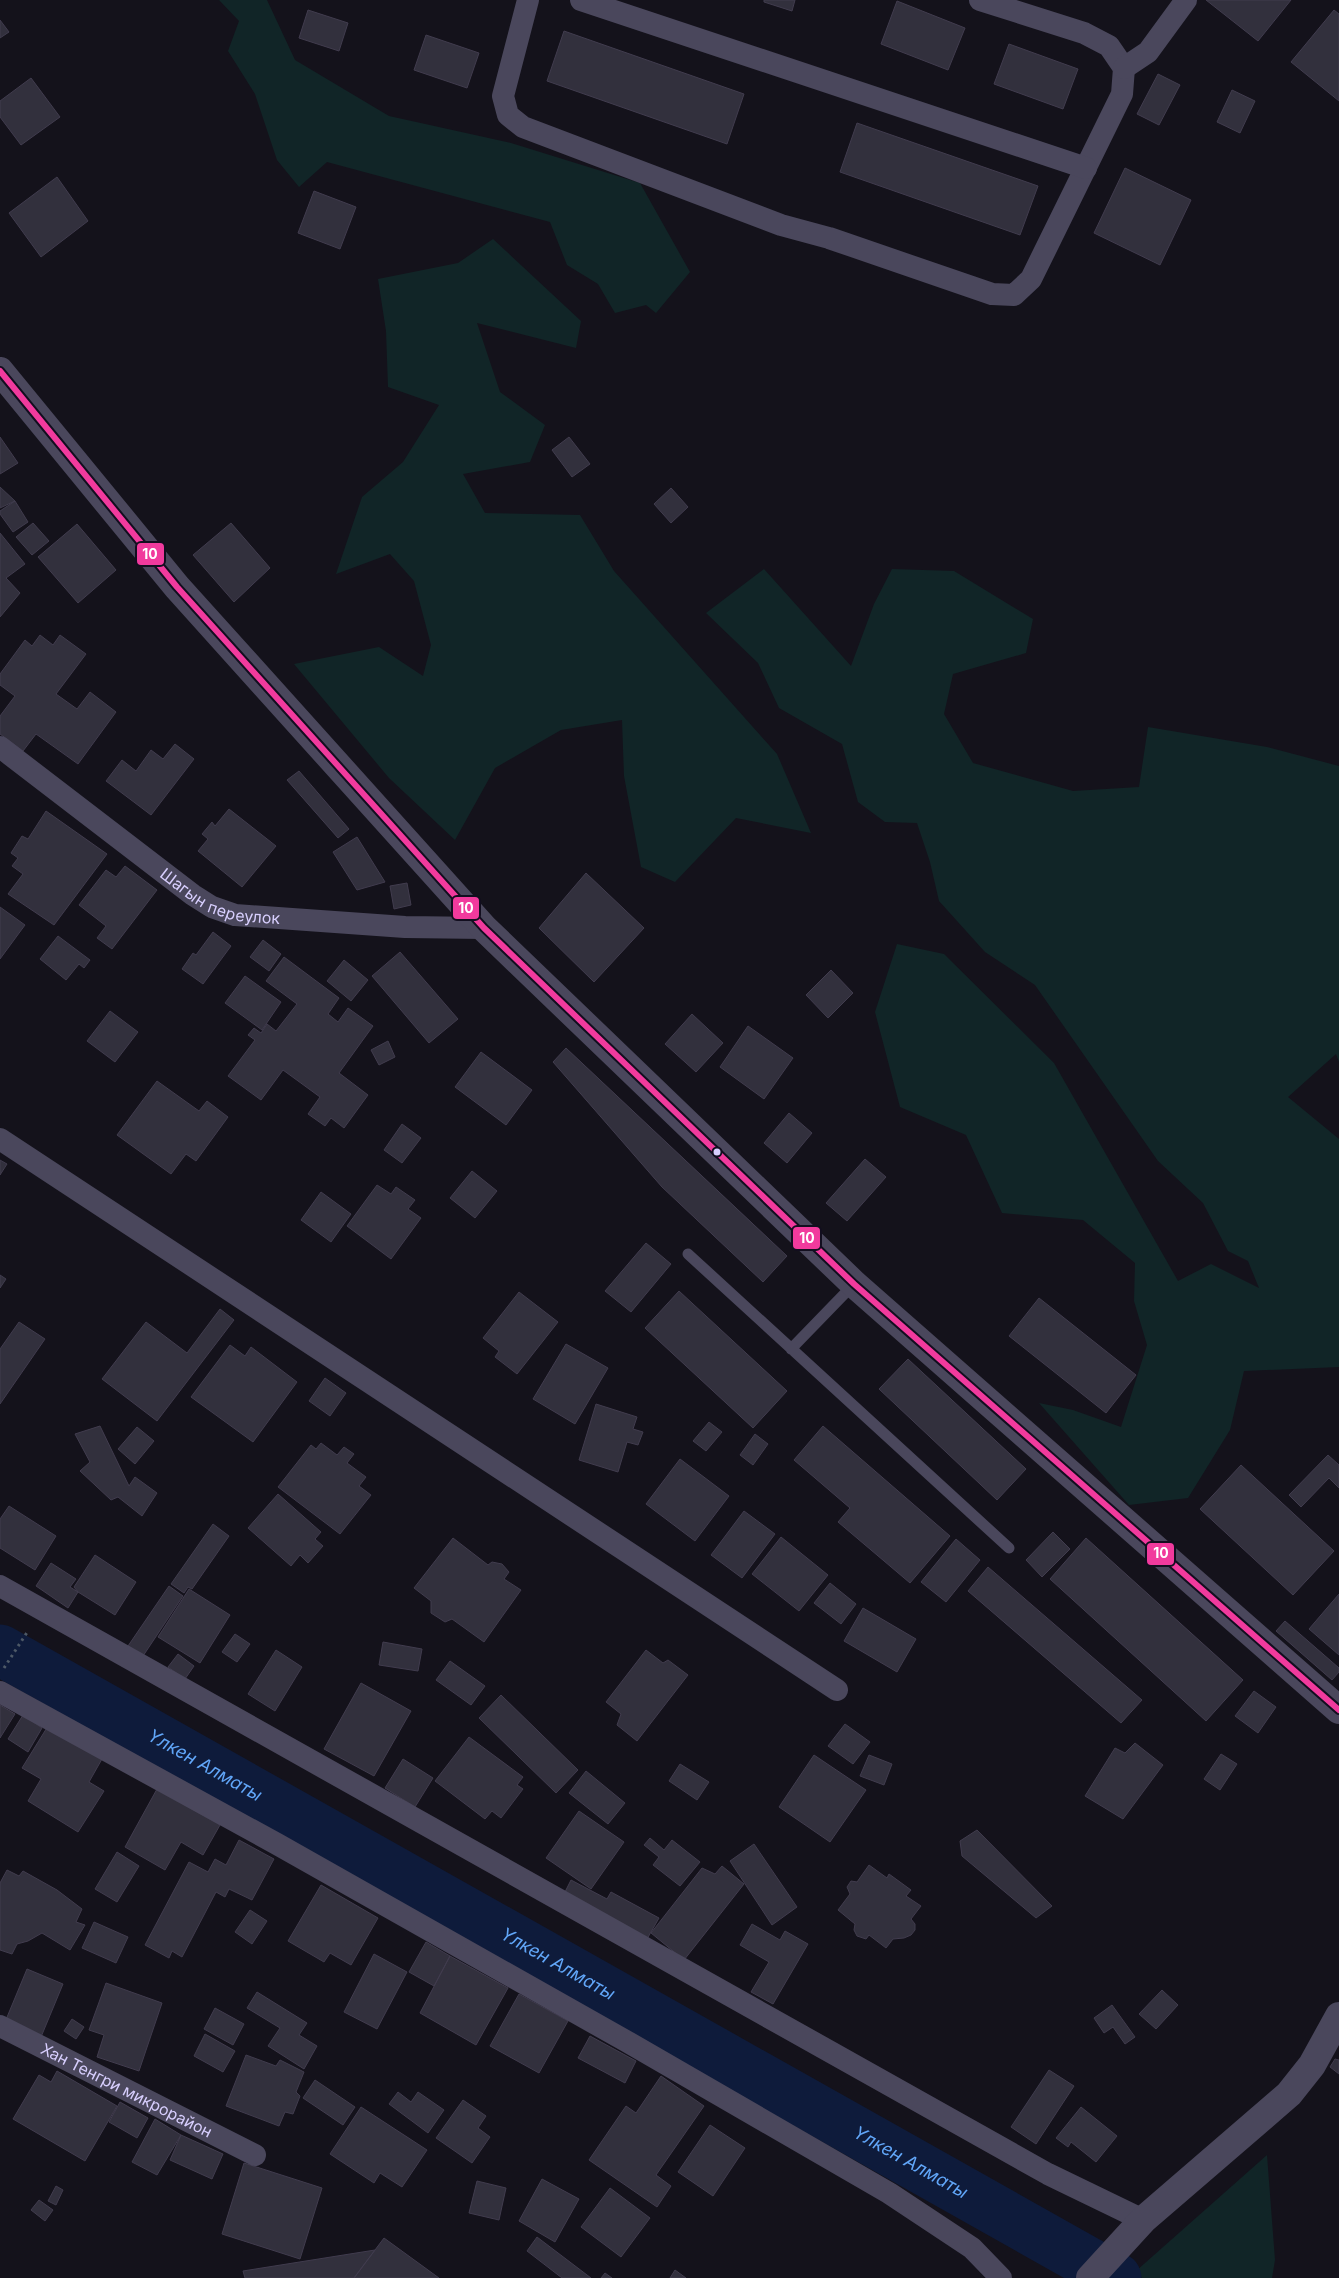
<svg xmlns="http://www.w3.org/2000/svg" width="1339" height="2278" viewBox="0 0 1339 2278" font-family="Inter,sans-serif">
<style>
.green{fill:#112527}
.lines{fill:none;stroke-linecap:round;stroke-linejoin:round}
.river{stroke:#0e1b3b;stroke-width:51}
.building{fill:#32303d;stroke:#413c4e}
.path{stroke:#4d5967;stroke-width:3;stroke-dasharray:2.5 4;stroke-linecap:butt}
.service{stroke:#4a475c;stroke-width:11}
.minor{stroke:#4a475c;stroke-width:22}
.tertiary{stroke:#4a475c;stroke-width:28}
.bus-1-casing{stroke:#120e1f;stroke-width:10}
.bus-1{stroke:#f13a9d;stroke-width:6}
.bus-dot{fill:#d7cefd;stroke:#120e1f;stroke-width:2}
.labels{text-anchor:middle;stroke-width:5;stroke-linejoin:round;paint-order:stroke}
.street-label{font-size:16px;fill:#d7cefd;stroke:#120e1f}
.water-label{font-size:18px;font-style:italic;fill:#61a6f8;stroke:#120e1f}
.line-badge{stroke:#120e1f;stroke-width:2}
.badge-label{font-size:14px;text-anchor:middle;font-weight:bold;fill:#fff}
</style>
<rect width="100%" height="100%" fill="#14121b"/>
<path class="green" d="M219,0H267L295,60L389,116L511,143L640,183L690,272L656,313L646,305L615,313L598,284L567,265L550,222L327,162L299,187L277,160L255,94L228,51L239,21Z
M493,239L581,321L576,348L477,323L500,392L545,425L530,462L463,474L485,513L580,515L614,571L777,754L811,833L736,818L675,882L641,867L624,776L622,720L561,730L495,768L455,840L389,778L294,664L379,647L423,676L431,645L414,581L390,554L336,574L362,497L403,462L439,405L388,387L386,331L378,279L458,263Z
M764,569L851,666L874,604L892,569L954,571L1033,619L1026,653L953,674L944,714L973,763L1073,791L1139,787L1148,727L1267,747L1339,766V1062L1336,1054L1288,1097L1339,1139V1367L1244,1371L1230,1430L1188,1498L1129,1505L1039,1403L1073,1410L1121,1427L1147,1345L1134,1301L1135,1263L1083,1220L1002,1213L966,1135L900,1107L875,1012L897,944L944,954L1054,1063L1178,1281L1211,1264L1259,1288L1248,1261L1228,1251L1203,1203L1158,1161L1035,985L985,952L939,901L930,862L917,823L885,822L858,802L842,744L779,708L758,663L706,613Z
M1267,2155L1275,2260L1272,2278H1142L1136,2271Z"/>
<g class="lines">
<path class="river" id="s1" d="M0,1650L1116,2278"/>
</g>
<path class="building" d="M764,0H795L792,11L764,2Z
M1206,0H1291L1258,41Z
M897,1L965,28L948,70L881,44Z
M308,10L348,23L339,51L299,38Z
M1334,10L1339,14V101L1291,62Z
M0,20L9,32L0,38Z
M564,31L744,94L727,144L547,81Z
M426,35L479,53L467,88L414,70Z
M1009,44L1078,69L1063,109L994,84Z
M1158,74L1180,85L1159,125L1137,114Z
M31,78L60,117L21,145L0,117V101Z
M1232,90L1255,101L1240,133L1217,122Z
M857,123L1038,186L1020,235L840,172Z
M1125,168L1191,200L1160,265L1094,233Z
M57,177L88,221L41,257L9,213Z
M314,191L356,207L340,249L298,233Z
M0,437L18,463L0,474Z
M569,437L590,464L572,477L552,450Z
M0,487L15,501L0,508Z
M671,488L688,507L671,523L654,504Z
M15,501L28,522L13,532L0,514V511Z
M33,523L49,541L32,555L16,537Z
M231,523L270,568L234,602L193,555Z
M77,524L116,570L78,603L38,557Z
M0,533L25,564L6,578L20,593L0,617Z
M40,635L53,645L60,635L86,654L56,694L77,709L90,692L116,712L78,764L36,734L23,751L0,734V716L15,696L0,685V674L25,640L32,646Z
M175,744L194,759L151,815L106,781L122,760L136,771L151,750L163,759Z
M299,771L349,829L338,838L287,780Z
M229,809L276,846L242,887L198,851L208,839L202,834L212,822L215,826Z
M46,811L107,854L54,925L8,894L23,874L12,866L18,858L11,853L22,836L28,839Z
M357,837L385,882L357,890L333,852Z
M125,866L157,890L112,949L97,938L106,926L79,905L106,870L116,877Z
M586,873L644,928L594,982L539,928Z
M407,883L411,905L394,909L390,886Z
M0,907L25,925L0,959Z
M213,932L231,946L203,984L182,969L193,953L196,955Z
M58,936L90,960L84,968L79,964L66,980L40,959Z
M263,940L281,954L269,971L250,957Z
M400,952L458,1019L429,1043L372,976Z
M284,957L339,998L328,1014L338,1022L348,1008L373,1026L339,1073L368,1095L344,1128L331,1118L325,1126L308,1114L320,1097L283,1070L261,1100L228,1076L255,1040L248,1035L254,1028L261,1033L267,1024L276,1031L297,1004L266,981Z
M344,960L368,980L351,1001L327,981Z
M831,970L853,993L828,1018L806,995Z
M245,976L281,1002L262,1030L225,1003Z
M110,1011L138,1032L115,1062L87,1041Z
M692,1014L723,1043L696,1072L665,1044Z
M748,1026L793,1058L764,1099L720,1067Z
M388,1041L395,1057L379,1065L371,1050Z
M566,1048L787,1256L763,1282L662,1187L553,1062Z
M481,1052L532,1090L506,1125L455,1087Z
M157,1081L199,1111L207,1101L228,1117L196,1161L186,1154L171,1174L117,1135Z
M789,1113L812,1133L787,1163L764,1143Z
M402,1124L421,1138L402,1163L384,1150Z
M865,1159L886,1177L847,1221L826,1203Z
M0,1160L7,1164L0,1175Z
M472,1171L497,1191L475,1218L450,1198Z
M377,1185L391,1194L396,1187L415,1200L408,1209L421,1218L391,1259L347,1226Z
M321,1192L351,1214L331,1242L301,1220Z
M646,1243L671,1264L631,1312L605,1291Z
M0,1275L6,1279L0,1288Z
M679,1291L787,1391L753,1428L645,1328Z
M519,1292L558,1322L517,1374L495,1357L499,1351L483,1338Z
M1039,1298L1136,1375L1106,1413L1009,1336Z
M220,1309L234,1320L157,1421L102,1379L146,1322L187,1353Z
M19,1322L45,1339L0,1404V1349Z
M566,1344L608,1368L575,1424L533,1399Z
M230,1345L245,1356L251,1347L297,1382L253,1442L191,1397Z
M908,1359L1026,1469L997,1500L879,1389Z
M325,1378L346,1393L330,1416L309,1401Z
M596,1404L637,1417L633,1429L643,1432L638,1445L627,1442L618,1472L579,1460Z
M709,1422L722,1432L706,1451L693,1441Z
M100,1426L129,1486L135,1477L157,1493L142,1516L118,1497L111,1500L80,1471L90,1462L75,1434Z
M823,1426L950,1536L910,1583L838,1522L850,1508L794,1460Z
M137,1427L154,1441L135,1464L118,1449Z
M755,1434L768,1444L753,1465L740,1455Z
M321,1443L337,1455L344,1447L354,1454L347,1463L366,1477L359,1486L371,1495L340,1534L278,1487L311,1445L316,1449Z
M1328,1455L1339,1465V1488L1329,1478L1301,1507L1289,1495Z
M680,1459L729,1496L695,1541L646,1504Z
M1241,1465L1334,1551L1293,1595L1200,1509Z
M278,1494L321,1532L315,1539L323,1546L308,1563L300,1555L291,1566L248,1528Z
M9,1506L56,1536L35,1570L0,1548V1519Z
M744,1511L775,1534L742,1578L711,1555Z
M213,1524L229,1536L192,1589L188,1587L184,1593L171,1584Z
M1053,1532L1070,1549L1042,1577L1026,1560Z
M781,1537L828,1575L799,1611L752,1574Z
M453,1538L488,1565L492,1562L502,1564L509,1572L504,1579L521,1590L484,1642L452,1619L445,1622L431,1613V1601L414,1588Z
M1086,1538L1243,1680L1206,1721L1050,1579Z
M956,1539L980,1560L946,1602L921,1582Z
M95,1555L136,1582L115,1615L78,1592L74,1587Z
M51,1563L76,1579L70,1587L78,1592L68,1608L36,1586Z
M988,1567L1142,1700L1121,1723L968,1591Z
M830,1583L856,1604L841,1624L814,1603Z
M169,1586L183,1596L143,1656L128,1646Z
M189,1589L230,1615L200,1663L158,1637Z
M1339,1594V1655L1309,1629Z
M863,1608L916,1639L897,1672L844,1641Z
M1285,1621L1339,1668V1672L1332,1680L1276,1631Z
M235,1634L250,1644L237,1662L222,1652Z
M383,1642L422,1649L418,1671L379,1665Z
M276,1650L302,1667L275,1711L248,1694Z
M646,1650L663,1663L668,1660L688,1675L637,1741L617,1725L621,1714L606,1702Z
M178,1654L194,1666L185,1679L168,1667Z
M450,1661L485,1686L471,1705L436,1680Z
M361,1683L411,1711L374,1776L324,1749Z
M1254,1691L1276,1707L1258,1733L1235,1716Z
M501,1695L578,1770L556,1793L479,1718Z
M0,1705L15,1714L0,1738Z
M23,1715L42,1728L28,1752L8,1739Z
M845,1724L870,1742L853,1764L828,1746Z
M48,1726L102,1759L89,1782L104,1791L78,1832L28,1801L41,1779L22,1768Z
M469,1737L523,1777L517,1785L523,1789L501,1818L492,1811L485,1819L435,1781Z
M1135,1743L1163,1765L1123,1819L1085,1796L1115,1748L1125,1753Z
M1221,1754L1237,1764L1220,1790L1204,1779Z
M814,1755L866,1790L830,1842L779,1807Z
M869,1755L892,1764L884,1785L860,1776Z
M403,1759L433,1778L415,1807L385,1788Z
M680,1764L709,1782L697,1800L669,1781Z
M586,1771L625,1803L608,1824L569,1793Z
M157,1789L220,1825L203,1855L181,1842L165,1870L125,1847Z
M579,1811L624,1842L591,1889L546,1858Z
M977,1830L1052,1906L1036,1918L962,1856L960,1841Z
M650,1838L664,1850L672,1840L700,1862L680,1886L653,1865L659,1857L644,1845Z
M239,1840L274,1859L252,1900L229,1889L225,1897L216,1892L182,1957L172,1951L169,1958L145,1945L189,1862L208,1872L215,1859L226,1865Z
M754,1844L797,1907L772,1925L730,1861Z
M117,1852L139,1866L117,1902L95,1889Z
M869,1865L887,1878L889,1874L911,1890L906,1896L921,1906L911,1919L915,1924V1930L911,1935L904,1938L893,1939L886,1948L869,1935L866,1939L857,1936L854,1930L855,1924L838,1910L850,1894L847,1887L851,1881L857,1882Z
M722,1866L744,1884L684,1960L651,1933L702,1868L715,1874Z
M7,1870L19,1876L23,1871L57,1890L82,1909L76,1922L85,1925L70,1950L42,1933L28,1941L17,1944L12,1954L0,1950V1883Z
M571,1880L607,1899L611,1892L659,1918L647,1939L564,1894Z
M321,1885L378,1918L351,1965L330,1953L324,1962L288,1941Z
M250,1910L267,1921L252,1944L235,1932Z
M94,1922L128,1937L116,1963L82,1948Z
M752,1924L780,1940L785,1931L808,1944L773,2004L751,1992L769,1962L740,1945Z
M426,1942L450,1956L434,1986L409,1972Z
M374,1954L407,1972L377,2029L344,2012Z
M450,1956L508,1988L476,2045L420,2013Z
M27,1969L63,1984L41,2037L5,2022Z
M106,1983L162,2003L139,2071L97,2057L104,2035L89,2030Z
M1162,1990L1178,2005L1156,2029L1139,2014Z
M257,1992L307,2023L299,2035L317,2046L304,2069L268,2046L280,2028L247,2008Z
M519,1994L568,2021L539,2073L490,2046Z
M1112,2005L1135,2037L1125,2044L1113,2027L1104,2033L1094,2018Z
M215,2008L244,2024L233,2045L204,2029Z
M72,2019L84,2027L76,2039L64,2031Z
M205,2034L235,2051L223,2072L194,2056Z
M590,2036L636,2061L625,2083L578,2058Z
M246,2055L276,2066L280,2060L304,2072L296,2092L300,2096L293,2114L285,2112L279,2126L226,2106Z
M1335,2059L1339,2060V2074L1330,2067Z
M1049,2070L1074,2086L1036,2144L1011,2127Z
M57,2071L117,2106L85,2161L13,2119L39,2075L51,2082Z
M661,2076L704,2106L656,2175L671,2186L657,2207L589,2160L626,2106L636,2113Z
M315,2080L355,2107L343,2125L303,2098Z
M398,2092L411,2102L418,2092L444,2110L428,2133L389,2104Z
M463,2100L486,2116L478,2128L490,2137L472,2163L436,2138Z
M120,2102L148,2118L137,2138L109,2122Z
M361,2107L427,2150L402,2187L380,2173L374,2183L330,2154Z
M1081,2107L1117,2136L1096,2162L1071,2142L1068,2147L1056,2138Z
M155,2119L181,2135L157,2175L132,2162Z
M710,2125L745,2148L713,2196L678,2172Z
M181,2135L223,2154L212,2179L170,2160Z
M244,2163L322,2188L300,2259L222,2234Z
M542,2179L579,2199L555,2242L519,2221Z
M477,2181L506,2188L499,2220L469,2213Z
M56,2186L63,2190L56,2205L48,2201Z
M610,2188L650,2218L621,2257L581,2227Z
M39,2200L53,2210L45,2221L31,2210Z
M537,2237L591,2278H562L527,2251Z
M384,2238L439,2278H354Z
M375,2250L354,2278H245L243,2271Z
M675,2270L686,2278H670Z
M605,2273L612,2278H601Z"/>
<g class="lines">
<path class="path" d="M4,1668L28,1631"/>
<path class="service" d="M688,1254L1009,1548
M791,1349L854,1284"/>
<g class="minor">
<path d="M528,0L503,96L508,115L523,127L781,225L829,238L992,294L1014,295L1031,279L1122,94L1124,68L1109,46L1084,33L980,0"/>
<path d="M581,0L1086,168"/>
<path d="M1124,68L1148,52L1186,0"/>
<path id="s2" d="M0,747L193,895L212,907L235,915L405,927L484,928"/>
<path d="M0,1139L837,1690"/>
<path d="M0,1586L1048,2174L1143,2220"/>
<path d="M0,1692L277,1844L626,2041L889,2193L972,2248L1001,2278"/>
<path id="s3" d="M0,2026L255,2155"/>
</g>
<path class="tertiary" d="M0,371L177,587L484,928L854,1284L1339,1710
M1090,2278L1143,2220L1289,2094L1312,2065L1339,2016"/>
<defs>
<path id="bus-1" d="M0,371L177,587L484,928L854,1284L1339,1710"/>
</defs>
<use href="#bus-1" class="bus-1-casing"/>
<use href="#bus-1" class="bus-1"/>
</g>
<circle class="bus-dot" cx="717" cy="1152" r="4.5"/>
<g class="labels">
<g class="street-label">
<text dy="6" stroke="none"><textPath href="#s2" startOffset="270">Шагын переулок</textPath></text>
<text dy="6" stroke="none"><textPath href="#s3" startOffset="142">Хан Тенгри микрорайон</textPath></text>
</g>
<g class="water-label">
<text dy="6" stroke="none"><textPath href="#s1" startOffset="235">Үлкен Алматы</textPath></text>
<text dy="6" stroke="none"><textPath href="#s1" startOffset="640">Үлкен Алматы</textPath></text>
<text dy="6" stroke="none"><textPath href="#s1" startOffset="1045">Үлкен Алматы</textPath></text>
</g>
</g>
<g class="line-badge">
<rect x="136" y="542" width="29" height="24" rx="5" fill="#f13a9d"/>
<rect x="452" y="896" width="28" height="24" rx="5" fill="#f13a9d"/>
<rect x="792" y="1226" width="29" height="24" rx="5" fill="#f13a9d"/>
<rect x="1146" y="1542" width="29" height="24" rx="5" fill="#f13a9d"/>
</g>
<g class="badge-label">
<text x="150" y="559">10</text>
<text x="466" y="913">10</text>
<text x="807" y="1243">10</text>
<text x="1161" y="1558">10</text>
</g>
</svg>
